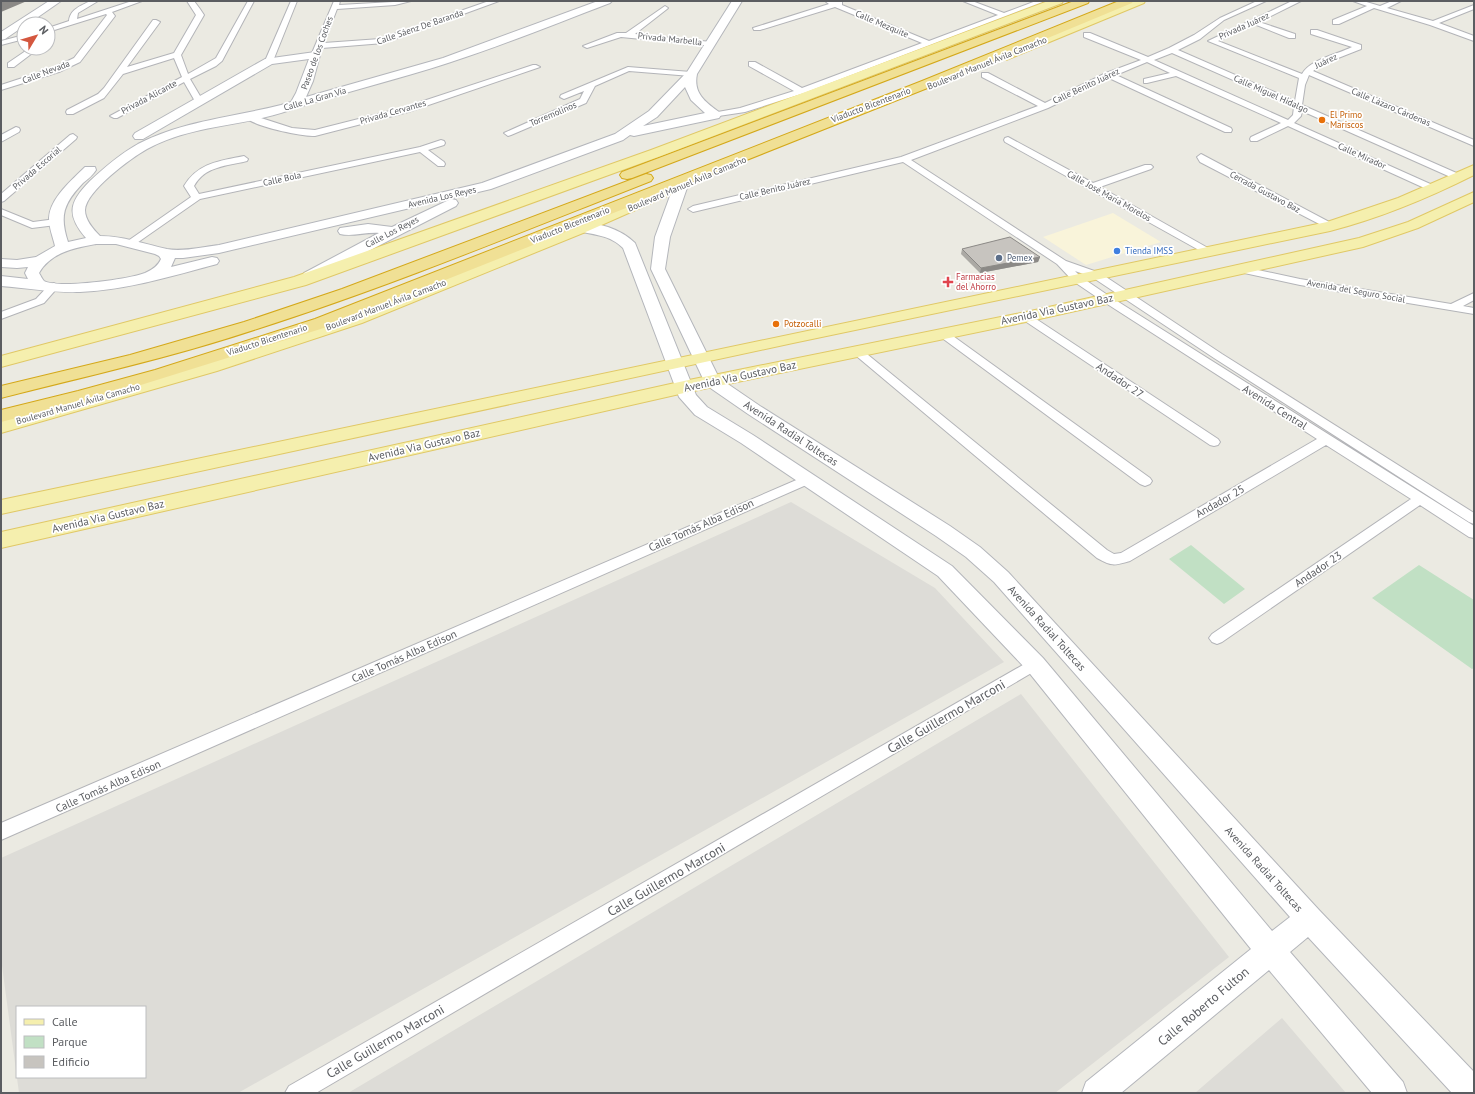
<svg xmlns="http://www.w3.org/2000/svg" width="1475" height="1094" viewBox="0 0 1475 1094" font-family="'PT Sans',sans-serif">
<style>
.commercial{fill:#f9f4da}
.industrial{fill:#dddcd7;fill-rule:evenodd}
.green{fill:#c1e0c4}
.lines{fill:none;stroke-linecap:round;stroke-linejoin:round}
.street-casing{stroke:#b3b4b8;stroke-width:2}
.secondary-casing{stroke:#b4b6bb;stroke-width:2}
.primary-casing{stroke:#e0c866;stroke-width:2}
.highway-casing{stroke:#d4a81a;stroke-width:2}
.street{fill:#fff;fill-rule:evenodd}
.secondary{fill:#fff;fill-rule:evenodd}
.primary{fill:#f5efae;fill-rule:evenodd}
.highway{fill:#f0e095;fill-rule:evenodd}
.wall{fill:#aba9a4}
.shaded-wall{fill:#8b8986}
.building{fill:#c7c4bf;stroke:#8b8986}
.food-dot{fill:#e8710a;stroke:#fff;stroke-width:1.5}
.shop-dot{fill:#3f7fe0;stroke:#fff;stroke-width:1.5}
.service-dot{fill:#5c6f8a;stroke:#fff;stroke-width:1.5}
.health-dot{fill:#e0444e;stroke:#fff;stroke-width:1.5}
.labels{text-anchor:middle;stroke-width:3.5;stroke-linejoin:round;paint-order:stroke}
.far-street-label{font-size:9px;fill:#5b5d61;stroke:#fff}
.far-food-label{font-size:9px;fill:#c56008;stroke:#fff;text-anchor:start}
.far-shop-label{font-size:9px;fill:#366cbe;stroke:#fff;text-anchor:start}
.far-service-label{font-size:9px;fill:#4e5e75;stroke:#fff;text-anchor:start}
.far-health-label{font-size:9px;fill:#be3a42;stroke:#fff;text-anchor:start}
.street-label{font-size:11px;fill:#5b5d61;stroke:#fff}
.near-street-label{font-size:13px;fill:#5b5d61;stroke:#fff}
</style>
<rect width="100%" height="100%" fill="#ebeae2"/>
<path class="commercial" d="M1113,213L1161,242L1086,265L1043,237Z"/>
<path class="industrial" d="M791,502L935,588L1004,662L238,1093H19L1,958V858ZM17,1007H145V1077H17Z
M1021,694L1229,957L1055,1093H348Z
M1282,1018L1346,1093H1195Z"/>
<path class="green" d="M1191,545L1245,589L1224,604L1169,559Z
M1419,565L1474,600V668L1472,669L1372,598Z"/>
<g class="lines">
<defs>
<path id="street" d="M90,1H98L78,13L77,19L132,1H142L112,12L115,16L80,62L59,72L1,90V85L53,68L74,58L107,15L106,14L48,32V28L69,21C70,9 81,6 90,1Z
M187,1H194L200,9L204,15L181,55L188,74L216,58L248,1H254L222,61L216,66L190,79L203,101L202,103H196L184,82L117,118H114L110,116L182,77L174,58L123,74L104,98L73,114H67L66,112L67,110L98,94L104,88L153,20H156L160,22L127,67L174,53L196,15Z
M291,1H297L273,61L269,63H266L265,61Z
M334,1H340L339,5L411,1L395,5L337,9L324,43L380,39L489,1H499L384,43L322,48L319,55H313L312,53Z
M825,1L842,2V5L929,41L998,15L963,1H972L1004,13L1036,1H1045L804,93L745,112L712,117L711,115L712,113L740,108L794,91L749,66V62H755L802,88L922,43L835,7L760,30H754L753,28L829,4Z
M1257,1H1266L1224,20L1200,39L1178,50L1295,101L1299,78L1208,41L1292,1H1301L1259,22L1295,34V38H1289L1254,24L1218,41L1302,74C1311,59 1336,55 1352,47L1311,34V30H1317L1361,45V49L1323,64L1313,71L1474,140V146L1309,75L1305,85L1302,105L1461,175L1463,177L1461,179H1455L1302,111L1301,116L1294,123L1437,187L1439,189L1434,192L1431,191L1288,126L1257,141H1251L1250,139L1251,137L1281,123L1176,76L1147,83H1144V79L1170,73L1147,62L1116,75L1231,128L1232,130L1231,132H1225L1109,78L1048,108L911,160L1066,261L1100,273L1222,354L1474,513V524L1469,522L1214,358L1092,277L1075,271L1081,277L1109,296L1474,526V538L1469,537L1420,505L1222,642L1217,644L1212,642L1209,638L1212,634L1411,499L1326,445L1130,561C1113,566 1112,566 1097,558L854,354L852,352L854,350H862L1107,550L1114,554L1121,553L1317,439L1101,300L1073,281L1057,264L903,162L693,212L688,209L693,206L901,157L1038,106L982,77V73H988L1045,103L1106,73L1141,60L1084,37V33H1090L1148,57L1169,48L1194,35L1220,18ZM1172,53L1294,107L1293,115L1288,120L1154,60Z
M1353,1H1363L1380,6L1392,1H1401L1387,8L1433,21L1474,5V9L1439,23L1474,36V41L1430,25L1374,8L1339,24H1333V20L1367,6Z
M665,6L668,8L667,9L635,34L711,42H714V46L621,37L587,48L583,46L617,33H626Z
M24,35V39L1,45V41Z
M30,48H39L14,67H8V63Z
M533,65H536L540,67L408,112L315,136C300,136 255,127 245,117L249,114L292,128L315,130L402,108Z
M628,67L691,72L695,74L691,76L629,71L595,86L586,103L511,135L508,136L504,133L580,99L584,91L564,99L560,97L561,95Z
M16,127L19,128L20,130L19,132L1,142V135Z
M73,134L77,137L76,139L4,201L1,202V194L70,135Z
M1008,137L1093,183L1145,165H1151L1153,167L1151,169L1100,187L1215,252L1214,254H1206L1005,142L1004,140L1005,138Z
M441,140L444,141L445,143L444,145L428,150L444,162L445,164L444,166H438L420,152L200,199L134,245L130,246L125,243L191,197L184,186C198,163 219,161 244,156L248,159L247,161C227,166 205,166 194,186L199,194L420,147Z
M1201,154L1333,224L1335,226L1333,228H1327L1200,162L1197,157Z
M1,209L33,222L56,219L61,222L56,225L32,228L1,215Z
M1239,266L1300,279L1451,304L1474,293V300L1463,306L1474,308V314L1300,285L1235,271L1234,269L1235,267Z
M54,283L59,286L44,303L1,319V312L36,299L50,284Z
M1026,314L1030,315L1218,439L1220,442L1218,445L1214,446L1210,445L1022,319L1021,317Z
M942,330L946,331L1150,478L1152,481L1150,484L1145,486L1140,484L938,335L936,333Z
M808,475L813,476L815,479L813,482L1,840V823Z
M1035,658L1040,660L1043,664L1040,668L316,1093H285L289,1086Z"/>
<path id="secondary" d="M49,1H61L28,24H24V26L5,39L1,40V32Z
M598,1H612L610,3C557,23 504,45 451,62C397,80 343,92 290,110C243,127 193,124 147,149C131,158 86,191 85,210C85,220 93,229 100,236C123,236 144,244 167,249C183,252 202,247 219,245L482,183L615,134L649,111L687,72L732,1H742L697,74C693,93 705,102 719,112L721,115L719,118L634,136L630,135L623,140L491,189L219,253L183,258H175L171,267L212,257L217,258L219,261L217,264C172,276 127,290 80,292C54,293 27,288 1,286V276L28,279L25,273L28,267L17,268L1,267V259L17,260L36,257L55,246C53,237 49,228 49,218C50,198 72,180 85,167H95L96,170C93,175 88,179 83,183C64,203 59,215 68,242L86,238C66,215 69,202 90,181C105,167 120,154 138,144C182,121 234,117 281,105L291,102L296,93L309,59L272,64L143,139H135L133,136L135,133L265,59L315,52L319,53L320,55L313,81L306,97L443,58ZM685,87L691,100L705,113L643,126L657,117ZM96,244H116L155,254L159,256L161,259C158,266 152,270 145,273C130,279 58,289 44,281C42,279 41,276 39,273C51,252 75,248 96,244Z
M681,181L686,182L688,185L670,237L665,269L719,378L760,406L950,526L980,547L1008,572L1319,910L1474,1072V1093H1452L1308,937L1290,952L1403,1082L1407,1093H1372L1269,970L1121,1093H1082L1086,1082L1251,949L1027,670L938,576L741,443L695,415L679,397L623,248C610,235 595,235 578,231L576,228L578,225C597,220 622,230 635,243L696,395L707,407L753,435L952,566L1043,658L1272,931L1290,917L994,582L966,557L936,536L748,414L706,385L651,269L655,237L674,185L676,182Z
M451,199L456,200L458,203L456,206L314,279L309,280L304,279L302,276L304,273L379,233C366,232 352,237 340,234L338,231L340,228L368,224L392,227Z"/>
<path id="primary" d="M1048,1H1063L1062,3L661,156L306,285L1,367V356L294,277L651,150Z
M1131,1H1145L1144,3L1006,60H998L996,57L998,54Z
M1474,165V175C1428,198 1380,218 1330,231L793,343L1,514V500L1327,222L1398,198Z
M680,181L685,182L687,185L685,188L588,231L362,323L217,371L1,433V421L205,363L350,315L578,225Z
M1474,192V202L1418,228L1363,247L1026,322L684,393L1,548V532L684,381L1026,312L1359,238L1408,222Z"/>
<path id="highway" d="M1074,1H1089L1088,3L632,178L627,179L622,178L620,175L622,172Z
M1119,1H1133L1132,3L930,87L327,327L128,389L1,422V410L78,391L155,370L315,319L922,81Z
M646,174L651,175L653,178L651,181C521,232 391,286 257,329C173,357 87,376 1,398V386L130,355L244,322L342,289Z"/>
</defs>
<use href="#street" class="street-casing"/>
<use href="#secondary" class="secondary-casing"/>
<use href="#primary" class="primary-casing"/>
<use href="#highway" class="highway-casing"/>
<use href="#street" class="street"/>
<use href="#secondary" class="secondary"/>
<use href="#primary" class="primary"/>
<use href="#highway" class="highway"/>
</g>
<path class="wall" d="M962,249L1040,257L1038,262L980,273L961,254Z"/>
<path class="shaded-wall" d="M1,1H27L1,12Z
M1040,257L1038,262L980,273L981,268Z"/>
<path class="building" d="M1010,237L1040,257L981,268L962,249Z"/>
<g class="food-dot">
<circle cx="1322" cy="120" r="4"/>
<circle cx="776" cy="324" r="4"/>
</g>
<circle class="shop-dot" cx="1117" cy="251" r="4"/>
<circle class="service-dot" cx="999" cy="258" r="4"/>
<path class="health-dot" d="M946 276h4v4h4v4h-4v4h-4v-4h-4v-4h4z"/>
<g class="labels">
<g class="far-street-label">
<text transform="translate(882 24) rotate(23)" y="3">Calle Mezquite</text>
<text transform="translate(1244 26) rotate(-24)" y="3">Privada Juárez</text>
<text transform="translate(420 27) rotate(-19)" y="3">Calle Sáenz De Baranda</text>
<text transform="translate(670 39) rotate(6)" y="3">Privada Marbella</text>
<text transform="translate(317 53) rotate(-70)" y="3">Paseo de los Coches</text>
<text transform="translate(1326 61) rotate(-25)" y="3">Juárez</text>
<text transform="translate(987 63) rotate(-22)" y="3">Boulevard Manuel Ávila Camacho</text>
<text transform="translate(46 72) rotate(-21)" y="3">Calle Nevada</text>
<text transform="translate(1086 86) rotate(-25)" y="3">Calle Benito Juárez</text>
<text transform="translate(1271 94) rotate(24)" y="3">Calle Miguel Hidalgo</text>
<text transform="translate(149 97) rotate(-28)" y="3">Privada Alicante</text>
<text transform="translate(315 99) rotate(-16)" y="3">Calle La Gran Vía</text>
<text transform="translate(871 105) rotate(-21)" y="3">Viaducto Bicentenario</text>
<text transform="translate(1391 107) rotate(23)" y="3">Calle Lázaro Cárdenas</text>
<text transform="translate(393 112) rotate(-16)" y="3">Privada Cervantes</text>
<text transform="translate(553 114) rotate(-23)" y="3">Torremolinos</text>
<text transform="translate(1362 156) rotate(24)" y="3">Calle Mirador</text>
<text transform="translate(37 168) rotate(-41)" y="3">Privada Escorial</text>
<text transform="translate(282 179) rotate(-12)" y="3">Calle Bola</text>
<text transform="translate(687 184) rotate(-23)" y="3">Boulevard Manuel Ávila Camacho</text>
<text transform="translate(775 189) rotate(-13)" y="3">Calle Benito Juárez</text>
<text transform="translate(1265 192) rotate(28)" y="3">Cerrada Gustavo Baz</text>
<text transform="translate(1109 196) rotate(29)" y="3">Calle José María Morelos</text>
<text transform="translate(442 197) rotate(-13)" y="3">Avenida Los Reyes</text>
<text transform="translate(570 225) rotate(-22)" y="3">Viaducto Bicentenario</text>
<text transform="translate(392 232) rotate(-27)" y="3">Calle Los Reyes</text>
<text transform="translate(1356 291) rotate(10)" y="3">Avenida del Seguro Social</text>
<text transform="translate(386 305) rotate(-21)" y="3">Boulevard Manuel Ávila Camacho</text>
<text transform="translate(267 340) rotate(-18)" y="3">Viaducto Bicentenario</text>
<text transform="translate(78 404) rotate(-16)" y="3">Boulevard Manuel Ávila Camacho</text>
</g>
<g class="far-food-label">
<text x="1330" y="118">El Primo<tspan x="1330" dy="10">Mariscos</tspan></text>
<text x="784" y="327">Potzocalli</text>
</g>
<g class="far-shop-label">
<text x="1125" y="254">Tienda IMSS</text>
</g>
<g class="far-service-label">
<text x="1007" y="261">Pemex</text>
</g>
<g class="far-health-label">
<text x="956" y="280">Farmacias<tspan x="956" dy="10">del Ahorro</tspan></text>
</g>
<g class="street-label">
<text transform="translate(1057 309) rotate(-12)" y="4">Avenida Via Gustavo Baz</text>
<text transform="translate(740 376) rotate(-12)" y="4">Avenida Via Gustavo Baz</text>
<text transform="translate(1120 380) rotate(34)" y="4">Andador 27</text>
<text transform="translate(1275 407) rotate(32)" y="4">Avenida Central</text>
<text transform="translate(791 433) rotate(33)" y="4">Avenida Radial Toltecas</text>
<text transform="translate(424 445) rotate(-13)" y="4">Avenida Via Gustavo Baz</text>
<text transform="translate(1220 501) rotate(-30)" y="4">Andador 25</text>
<text transform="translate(108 516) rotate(-13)" y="4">Avenida Via Gustavo Baz</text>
<text transform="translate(701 525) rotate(-24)" y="4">Calle Tomás Alba Edison</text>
<text transform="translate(1318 569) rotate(-34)" y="4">Andador 23</text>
<text transform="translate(1047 628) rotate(48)" y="4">Avenida Radial Toltecas</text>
<text transform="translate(404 656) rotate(-24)" y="4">Calle Tomás Alba Edison</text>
<text transform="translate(108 786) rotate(-24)" y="4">Calle Tomás Alba Edison</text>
<text transform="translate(1264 869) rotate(48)" y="4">Avenida Radial Toltecas</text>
</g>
<g class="near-street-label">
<text transform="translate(946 716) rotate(-30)" y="5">Calle Guillermo Marconi</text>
<text transform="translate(666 879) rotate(-30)" y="5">Calle Guillermo Marconi</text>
<text transform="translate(1203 1006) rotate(-40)" y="5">Calle Roberto Fulton</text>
<text transform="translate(385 1041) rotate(-30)" y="5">Calle Guillermo Marconi</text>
</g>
</g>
<rect width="1475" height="1094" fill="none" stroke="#5b5d61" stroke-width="4"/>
<rect x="16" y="1006" width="130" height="72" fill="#ffffff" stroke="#bdbec0"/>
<rect x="24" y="1019" width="20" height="6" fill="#f5efae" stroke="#bdbec0"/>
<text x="52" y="1026" font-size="12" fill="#5b5d61">Calle</text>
<rect x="24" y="1036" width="20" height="12" fill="#c1e0c4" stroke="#bdbec0"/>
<text x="52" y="1046" font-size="12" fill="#5b5d61">Parque</text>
<rect x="24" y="1056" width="20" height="12" fill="#c7c4bf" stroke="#bdbec0"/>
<text x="52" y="1066" font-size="12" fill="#5b5d61">Edificio</text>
<g transform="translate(36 36) rotate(52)"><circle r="19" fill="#ffffff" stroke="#bdbec0"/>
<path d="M0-3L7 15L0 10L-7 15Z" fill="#d4573f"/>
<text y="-6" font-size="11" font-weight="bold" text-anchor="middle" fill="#5b5d61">N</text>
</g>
</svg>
